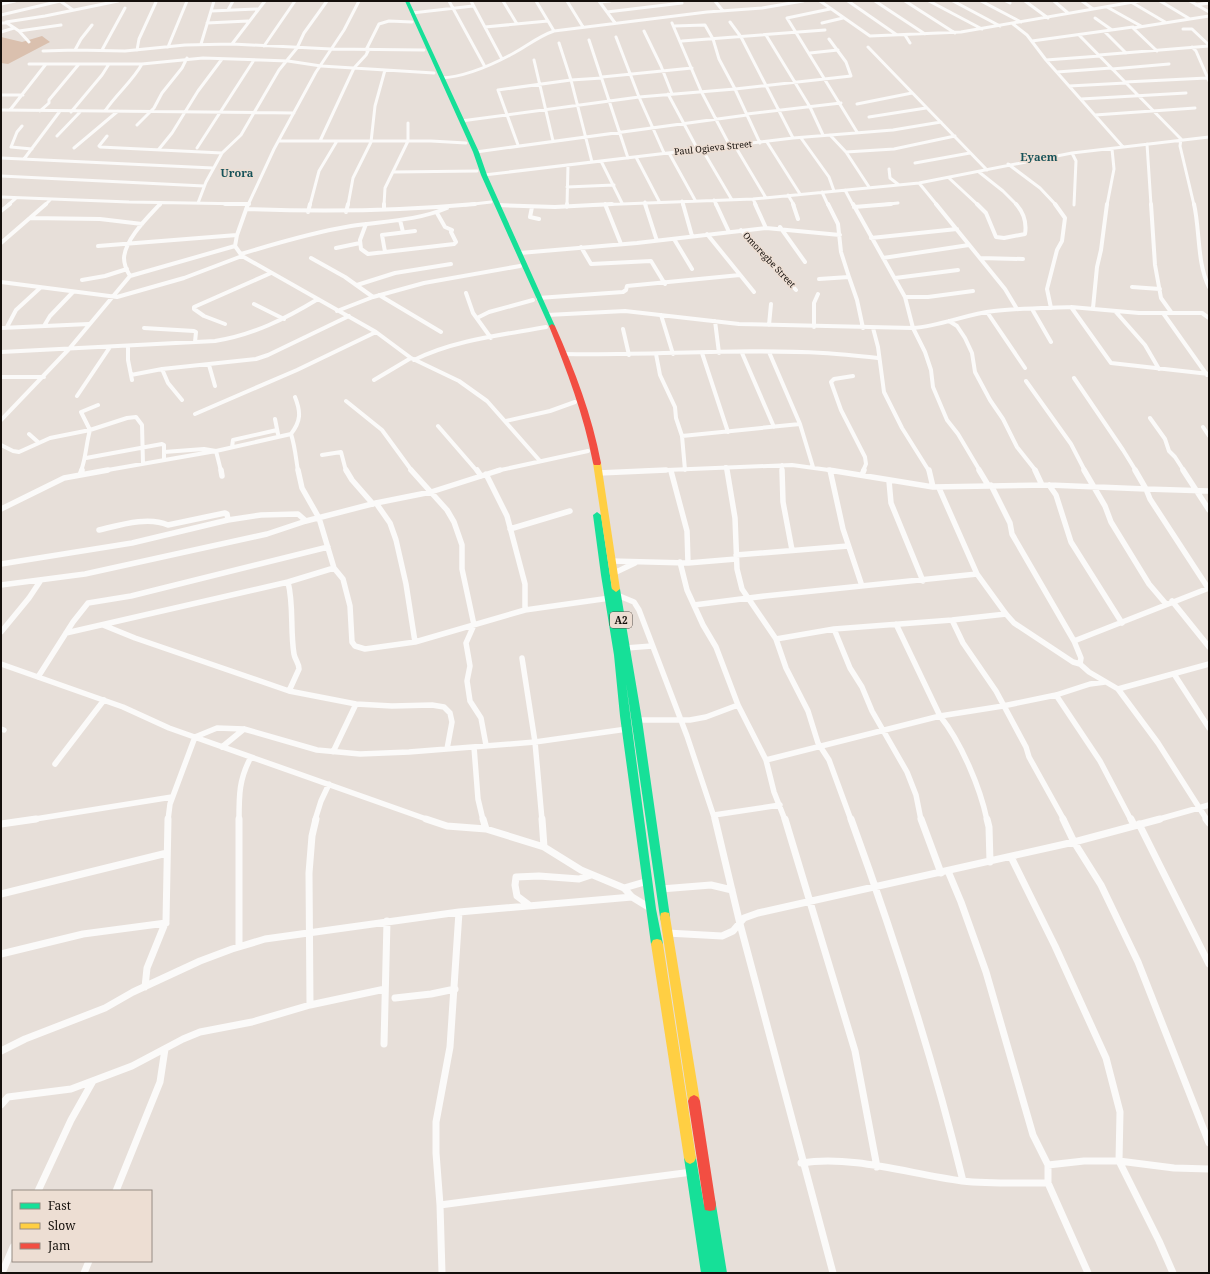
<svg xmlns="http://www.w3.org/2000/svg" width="1210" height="1274" viewBox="0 0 1210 1274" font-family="'Noto Serif',serif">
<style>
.green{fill:#dac0ae}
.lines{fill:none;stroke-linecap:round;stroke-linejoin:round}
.street-far3{stroke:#fbfaf9;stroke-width:3}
.street-far2{stroke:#fbfaf9;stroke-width:4}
.street-far1{stroke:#fbfaf9;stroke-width:5.5}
.street{stroke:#fbfaf9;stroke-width:7}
.fast{fill:#16e098;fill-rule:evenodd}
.slow{fill:#ffcf43;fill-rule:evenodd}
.jam{fill:#f24e42;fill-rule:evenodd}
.labels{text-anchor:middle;stroke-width:3;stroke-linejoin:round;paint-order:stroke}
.far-street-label{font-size:9px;fill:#140f0b;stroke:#edded3}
.shield{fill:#edded3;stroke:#554d47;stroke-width:1}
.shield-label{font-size:10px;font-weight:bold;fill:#140f0b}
.far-quarter-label{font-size:11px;font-weight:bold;fill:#165259;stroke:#edded3}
</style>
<rect width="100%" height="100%" fill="#e7dfd9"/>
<path class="green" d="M42,36L50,42L8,64L1,63V37L22,42Z"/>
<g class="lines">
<path class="street-far3" d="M60,1L73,10
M449,1L484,65
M471,1L502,59
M503,1L517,24
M536,1L554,31
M567,1L583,27
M599,1L615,23
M715,1L723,11
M820,1L870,36L961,32L1139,1
M848,1L897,35
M875,1L925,34
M905,1L955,33
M929,1L982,29
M953,1L1000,26
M981,1L1021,22
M1006,1L1010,3
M1025,1L1048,18
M1054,1L1068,13
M1082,1L1093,9
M1160,1L1190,19
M1190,1L1209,12
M600,2L610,1
M1131,2L1165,22
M1,4L15,1
M1196,5L1209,3
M1107,7L1141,26
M830,9L787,18L857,132
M228,10L233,1
M211,11L257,9
M607,12L682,3
M412,13L473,6
M1,15L60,1
M1095,18L1112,30
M6,22L45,16L118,1
M730,22L741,37L793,138
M1,23H7L19,31L61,25
M207,23L248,21
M672,23L701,91L730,146
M822,23L843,18
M1013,24L1027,35L1046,60L1123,147
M92,25L81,39L75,50L125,51L185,45L232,44L331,49L424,50
M674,26L705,25L713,39L719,59L735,89L760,143
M485,27L548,21
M1183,29H1192L1209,45
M19,31L29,42
M644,31L661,66L672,94
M1104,31L1126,53
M1,32L14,28
M766,35L810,107L823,135
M905,35L910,43
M1079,35L1181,139L1180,146L1194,205
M616,37L639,97L664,153
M589,40L628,158
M682,41L825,30
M1032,41L1133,27
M559,43L571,80L592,162
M201,44L214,1
M232,44L265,1
M264,46L295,1
M168,47L187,1
M868,47L987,170
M1192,47L1196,51L1209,81
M102,50L125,8
M137,50L139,39L156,2
M366,50L379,24L389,21L412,22
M43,51L75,50
M1157,51L1133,28L1209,16
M810,53L838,50
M1099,55L1209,46
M534,60L553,141
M1046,60L1100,56
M29,64H142L203,58L288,61L321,66L434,73
M1112,69L1169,64
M1057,72L1111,68
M602,77L692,68
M441,78C465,77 492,65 514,53C527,46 539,36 554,31L707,12L762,8L803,1
M1125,82L1207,78
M1069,86L1126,83
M668,94L698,150
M1,95H23
M1081,99L1186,93
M857,104L912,93
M1,110L294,113
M10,110L46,64
M40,111L49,103V100L79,64
M105,111C116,94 132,82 142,64
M71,112L102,75L109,64
M747,114L841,103
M1095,115L1195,108
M869,117L926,108
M461,121L639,97L735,89L851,76L846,62L829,39
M137,125L154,108L162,93L182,68L187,58
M22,126L17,132L11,147L32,149
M830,135L846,152L869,187
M57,136L80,112
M107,136L99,146L100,147L222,153
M801,138L829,177L834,191
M279,141H431L466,143
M320,141L354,68L366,55L369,49
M767,142L800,194
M1147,144L1151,205
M518,145L498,90L571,80L602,78
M735,146L766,198
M74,148L118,111
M197,148L254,60
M159,149L172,133L198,91L222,59
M702,149L732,200
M476,152L747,115
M846,152L894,149L955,136
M669,153L695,200
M1072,153L1076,161L1074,205
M636,157L659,201
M1,158L213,168
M24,159L60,111
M601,161L622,203
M915,163L970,153
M1008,164L1040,188L1056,205
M889,169L890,178L899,185
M394,172L477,171
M979,172L1003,191L1017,205
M484,175L793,138L893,130L941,122
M1,176L204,186
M949,178L978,205
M919,183L937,205
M567,187L614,185
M845,190L853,205
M822,192L828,205
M788,195L794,205
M1,197L129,202L249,204
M753,199L756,205
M714,200L716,205
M682,201L683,205
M645,202L646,205
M198,203L206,182L222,153L241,135L279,70L297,48L304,33L327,1
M8,205L16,198
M45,205L51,199
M160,205L161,203
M248,205L274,149L316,72L344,30L359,1
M310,205L319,171L337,141
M348,205L353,178L371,142L375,106L385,70
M384,205L385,188L408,141V123
M465,205L491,202
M567,205L568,165
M595,205L753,199L919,183L1072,153L1209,137
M880,205L898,203
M1107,205L1114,169L1112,149"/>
<path class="street-far2" d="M225,204H249
M248,204L237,235L235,246L242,256L376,332L411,358L459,381L487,401L540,461
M605,204L621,244
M645,204L657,241
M683,204L692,236
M716,204L729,232
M755,204L766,228
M793,204L798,219
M853,204L905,297L913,328L925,352L931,370L933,387L947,420L958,434L980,471
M936,204L1005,289L1017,309
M977,204L986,213L996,237L1004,238L1025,234C1027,222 1024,213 1016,204
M1151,204L1155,265L1161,298L1171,312
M1194,204C1200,230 1197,264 1209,287
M497,205L555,207L612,204
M532,207L530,217L539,219
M567,207V204
M854,207L891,204
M246,209C323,212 398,211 475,204
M384,209V204
M1,211L10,204
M308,212L310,204
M346,212L348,204
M30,218L100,219L142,224
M400,220L403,232
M366,224L360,240L361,249L368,254L454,244L456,242L451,232L452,230L445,227L437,213
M780,227L805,262
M741,230L796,290
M707,234L754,292
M871,238L957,229
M674,239L692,269
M1,243L46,204
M98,246L237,235
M581,247L591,264L651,261L665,284
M336,248L360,243
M385,252L382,235L415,231
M520,253L637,243L766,228L840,235
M241,254C277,243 314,232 351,226C384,221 416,221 447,208
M311,258L345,277L373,297
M883,258L969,245
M980,258L1023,259
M130,276C127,271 124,264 124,258C125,239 148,217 160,204
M849,277L857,300L863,328
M895,278L958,270
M819,279L849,277L841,252L838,224L828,204
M82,280L105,276L127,269
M1,282L117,297L184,278L242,256
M357,285L395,273L451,264
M1132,287L1160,289
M466,293L473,313L491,338
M379,295L441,332
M905,297H928L973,291
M538,298L623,292L626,290L627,286L740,275
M254,304L284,319
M1071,307L1139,313H1202L1209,318
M1051,308L1047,289L1057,250L1062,241L1065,218L1055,204
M1093,308L1097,267L1101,250L1107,204
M1032,309L1051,342
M337,311L373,297L424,283L520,266
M1115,311L1145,345L1159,369
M987,312L1025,368
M1163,313L1207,375
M547,315L625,311L739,324L913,328C941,326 966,314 994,311C1019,308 1046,308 1071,307L1111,363L1209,374
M661,315L673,354
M477,318L489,312L533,300
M715,321L719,353
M949,321L957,326L965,338L972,353L975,372L990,400L1003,419L1017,447L1036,471
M225,324L204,316L194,309V307L271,273
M769,325L771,304
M44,326L50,316L73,292
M7,327L16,310L40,288
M814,327V303L818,294
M1,328L89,324
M144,328L194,331L196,332L195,342
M873,328L878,347L884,392L902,428L929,471
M623,329L629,355
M128,346V360L132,380
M1,352L215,341C253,335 285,319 318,299
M769,352L800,424L813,467
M702,353L728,432
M742,353L774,427
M564,354C650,356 737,348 823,353C842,354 860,356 878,358
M656,354L660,375L675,407L676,418L682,436L685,470
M414,360C454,340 502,335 546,327
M209,365L215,386
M162,369L168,383L182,400
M131,375L162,369L256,359L268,355L349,316
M853,376L834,379L831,382L841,410L865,457L866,464L863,471
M1,377H44
M1074,378L1123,450L1136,471
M374,380L411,358
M1026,381L1071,444L1085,471
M77,396L110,347
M346,401L382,430L412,471
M195,414L297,370L376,332
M1150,418L1165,439L1169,451L1175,457L1184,471
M275,419L278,434
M1,420L69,349L130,276L235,246
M506,421L550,411L575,402
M438,426L477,471
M1203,427L1209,436
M29,434L38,442
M291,434C301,421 301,412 295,397
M682,436L800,424
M1,445L13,451L19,452L50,438L90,430L127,418L136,417L142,425L143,464
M232,447L233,440L277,430
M164,452L204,449L216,451L221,471
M322,455L341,452L346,471
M86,458L162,444L164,445V459
M782,465V471
M726,467L727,471
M81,471C86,458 86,444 90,430L81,412L98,405
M102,471L216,451L291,434C295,446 296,459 298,471
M496,471L588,451
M642,471L792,465L836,471"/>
<path class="street-far1" d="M221,470L222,476
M298,470L302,488L319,518L334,568L343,579L350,606L352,642L355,646L365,649L415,642L525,610L610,598
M346,470L352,480L373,504
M411,470L447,510L454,522L462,545V569L474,625L466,643L470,666L467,681L470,701L481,718L486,745
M477,470L481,476
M727,470L735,518L737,569L742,589L776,639L786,668L808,711L818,743L829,760L851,820
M782,470L783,502L792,550
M829,470L933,487L1049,485L1146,489L1150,499L1208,588
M830,470L843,529L862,586
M929,470L933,487
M979,470L988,485
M1035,470L1042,485
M1084,470L1105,506L1111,522L1149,584L1166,604
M1135,470L1146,489L1209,491
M1183,470L1209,510
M671,471L687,531L688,563
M599,473L666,470
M486,474L507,516L525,584V610
M80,475L82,470
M862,475L864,470
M889,481L891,503L923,581
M991,485L1010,523L1012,534L1074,641L1081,658L1080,664
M1049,485L1056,495L1071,542L1122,623
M939,488L977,574L1006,614L1014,623L1073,662L1080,664L1089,672L1118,689L1158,743L1207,820
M376,503L390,523L396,540L406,584L415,642
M1,509L64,478L108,470
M510,529L570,511
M99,530C120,525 148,516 168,525L225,513L227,514L228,520
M736,555L848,546
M611,561L688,563L736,559
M680,562L687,590L703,625L716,647L738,705L766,760L774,792L785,820
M1,564L132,543L228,520L261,515L298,514L306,521
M614,573L635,563
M288,582C294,606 290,630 294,654C295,660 299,663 299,669L289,691
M1,585L85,574L267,534L306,521L376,503L431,492L500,470
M617,595L634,602L639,610L687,736L715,820
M1172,601L1209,647
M694,605L765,596L977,574
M952,620L963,643L996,691L1026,747L1029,757L1064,820
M896,624L940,716C961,742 980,787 987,820
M103,625L135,638L289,691L356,704L392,706L432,705L444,707L450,713L452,722L447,749
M834,629L850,668L862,687L872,711L907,772L916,795L921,820
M1,632L29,598L41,580
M66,633L288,582L334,568
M776,639L834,629L952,620L1006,614
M1074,641L1209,588
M626,648L652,646
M522,658L535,742L542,820
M1,664L123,707L169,728L429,820
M1174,674L1209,728
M38,677L73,622L88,603L131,596L328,547
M1118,689L1209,664
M1056,695L1100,761L1131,820
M637,720H690L706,717L738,705
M1,729L4,730
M222,747L244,729
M474,747L478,799L483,820
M333,752L356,704
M766,760L940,716L1003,706L1056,695L1090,684L1105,682
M55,764L104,700
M714,815L780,805
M29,820L172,797
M168,820L170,804L195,737L217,728L244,729L317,750L360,754L409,752L535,742L627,729
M239,820C239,795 239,779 251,757
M315,820L321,801L329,784
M1156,820L1209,805"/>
<path class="street" d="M239,819V946
M426,819L447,826L486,829L544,847L581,870L624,888L632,897L650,908
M483,819L486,829
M542,819L544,847
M715,819L740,924L833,1273
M785,819L855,1051L877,1167
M851,819C894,937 933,1058 963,1181
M921,819L941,873
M987,819L989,827L990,862
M1063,819L1074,842L1101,885L1138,962L1209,1143
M1131,819L1134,825
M1206,819L1209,823
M1,824L36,819
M1139,824L1209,964
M1011,857L1055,946L1106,1058L1120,1112L1119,1161L1159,1241L1173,1273
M948,871L961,902L986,972L1033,1135L1048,1165V1183L1088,1273
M624,888L648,881
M661,889L711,885L732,890
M1,894L167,853
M529,905L517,896L515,885L516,877L539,876L579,879L591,875
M667,933L722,936L733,931L744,918L758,913L1074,842L1160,819
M1,954L83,934L166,923
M145,987L147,968L166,921L168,819
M395,998L431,994L455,989
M310,1005L309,873L312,836L316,819
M384,1044L387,921
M1,1051L25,1039L105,1008L133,992L200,961L232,949L265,939L459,912L632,897
M1,1105L8,1097L71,1089L132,1066L183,1039L200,1032L252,1022L310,1005L385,989
M801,1163C854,1155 909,1174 962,1181C990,1184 1020,1183 1048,1183
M1048,1165L1084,1161H1119L1174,1168L1209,1169
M38,1191L71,1120L93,1081
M116,1191L160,1082L165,1049
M440,1205L692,1172
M2,1273L13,1247
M84,1273L89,1261
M442,1273L440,1205L436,1153V1122L450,1047L459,912"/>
<path class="fast" d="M405,1H409L479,152L487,175L555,326L554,327L552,328L549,326L481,175L473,152Z
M597,512L601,515L612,589L616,586L620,589L642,720L670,917L669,921L665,922L661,921L660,917L626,683L656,909L663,944L661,948L657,949L653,948L651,944L620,716L614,655L601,575L593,515Z
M690,1152L694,1154L696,1158L704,1205L705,1200L710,1199L715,1200L716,1205L727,1273H701L684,1158L686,1154Z"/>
<path class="slow" d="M597,460L601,463L620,589L616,592L612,589L593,463Z
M665,912L669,913L670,917L700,1101L698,1105L694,1107L690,1105L688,1101L660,917L661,913Z
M657,939L661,940L663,944L696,1158L694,1162L690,1164L686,1162L684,1158L651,944L653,940Z"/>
<path class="jam" d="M552,324L555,326C575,371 592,415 601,463L600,465H594L593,463C584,415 567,371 549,326Z
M694,1095L698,1097L700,1101L716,1205L715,1210L710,1211L705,1210L704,1205L688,1101L690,1097Z"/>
</g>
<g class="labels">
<g class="far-street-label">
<text transform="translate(713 148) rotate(-6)" y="3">Paul Ogieva Street</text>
<text transform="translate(769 260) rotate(47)" y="3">Omoregbe Street</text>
</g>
<rect class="shield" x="610" y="612" width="22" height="16" rx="3"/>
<g class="shield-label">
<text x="621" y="624">A2</text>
</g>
<g class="far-quarter-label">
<text x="1039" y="161">Eyaem</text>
<text x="237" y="177">Urora</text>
</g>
</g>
<rect width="1210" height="1274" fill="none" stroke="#140f0b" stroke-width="4"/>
<rect x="12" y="1190" width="140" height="72" fill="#edded3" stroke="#968b83"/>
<rect x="20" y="1203" width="20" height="6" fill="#16e098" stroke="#968b83"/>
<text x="48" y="1210" font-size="12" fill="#140f0b">Fast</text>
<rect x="20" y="1223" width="20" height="6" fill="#ffcf43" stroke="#968b83"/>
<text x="48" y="1230" font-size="12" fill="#140f0b">Slow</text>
<rect x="20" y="1243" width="20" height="6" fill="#f24e42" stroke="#968b83"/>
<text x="48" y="1250" font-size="12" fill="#140f0b">Jam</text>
</svg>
